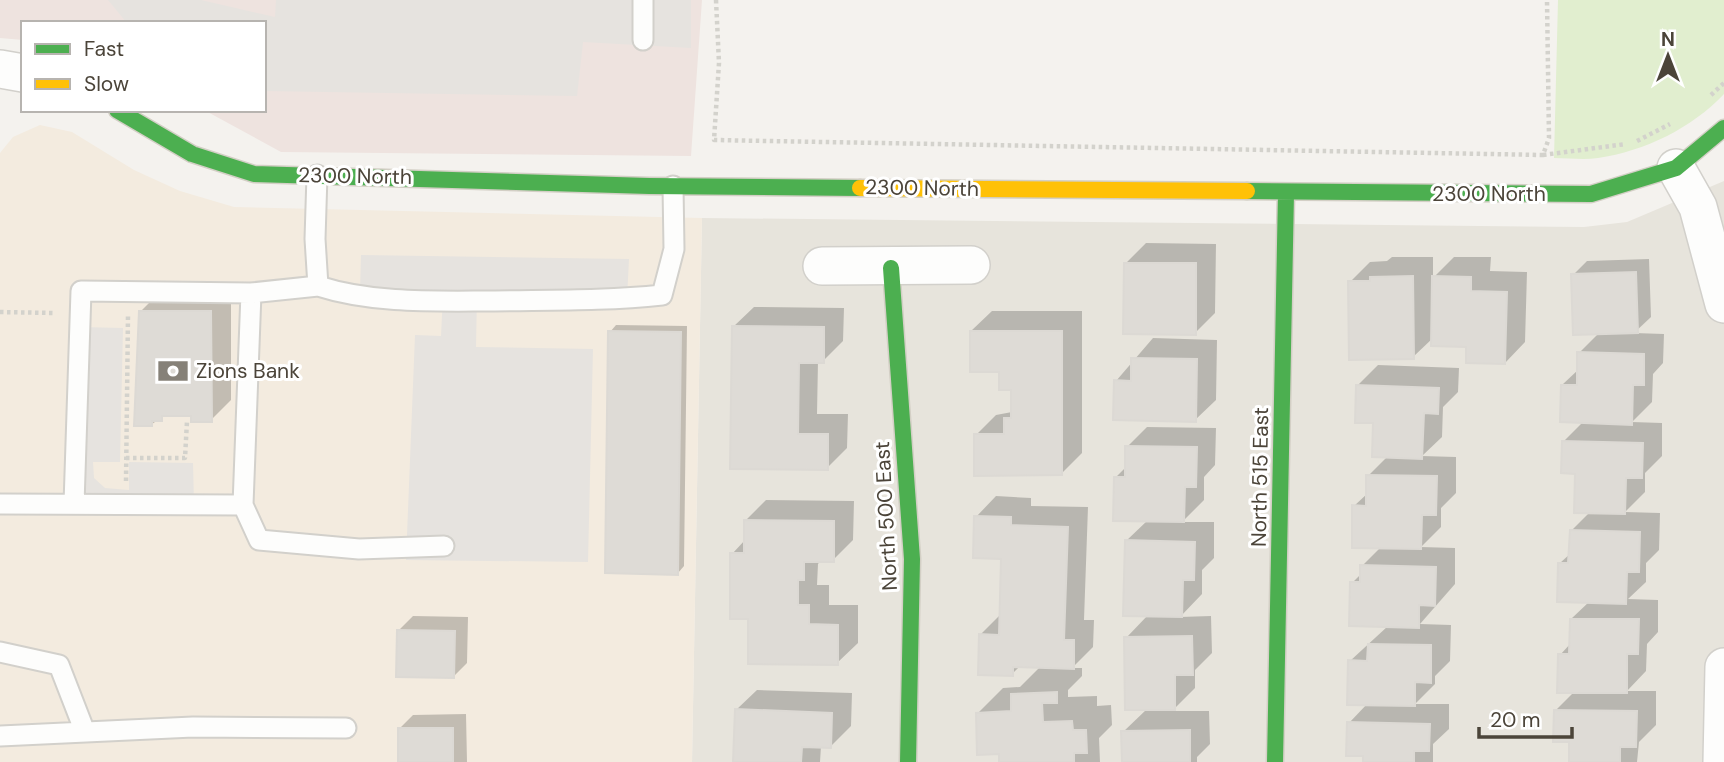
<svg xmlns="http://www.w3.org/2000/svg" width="1724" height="762" viewBox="0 0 1724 762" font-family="'DM Sans',sans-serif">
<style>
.residential{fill:#e7e4dc}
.commercial{fill:#f3ebdf}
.medical{fill:#eee3df}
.green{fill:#e1eecf}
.parking{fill:#e6e3df}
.shadow{fill:#0003}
.building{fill:#dedbd6;stroke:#dcd9d4;stroke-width:2}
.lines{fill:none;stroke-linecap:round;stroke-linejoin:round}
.lane-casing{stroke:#d2d0cb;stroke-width:23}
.street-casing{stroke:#d2d0cb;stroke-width:40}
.fast-casing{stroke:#d3cfc5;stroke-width:19}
.slow-casing{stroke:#d3cfc5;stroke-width:19}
.path{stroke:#d3d2cc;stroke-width:4.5;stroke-dasharray:3.5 3.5;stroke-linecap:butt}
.lane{stroke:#fdfdfc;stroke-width:19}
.street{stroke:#fdfdfc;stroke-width:37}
.fast{stroke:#4caf50;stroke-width:16}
.slow{stroke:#ffc107;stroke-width:16}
.labels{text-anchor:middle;stroke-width:6;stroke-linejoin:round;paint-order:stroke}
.street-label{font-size:21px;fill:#4b4439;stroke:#fff}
.poi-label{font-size:21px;fill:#4b4439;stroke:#fff;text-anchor:start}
</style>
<rect width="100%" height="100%" fill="#f4f2ee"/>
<path class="residential" d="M1724,181V762H692L702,218L1584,227L1627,222Z"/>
<path class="commercial" d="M40,125L72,132L134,170L180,191L234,207L702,218L692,762H0V153L13,137Z"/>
<path class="medical" d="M0,0H702L691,156L281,152L204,110H264V23H23V40L0,38Z"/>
<path class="green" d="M1558,0H1724V94C1692,128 1645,151 1598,158C1584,160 1568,158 1554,158Z"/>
<path class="parking" d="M108,0H201L275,17L276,0H691V48L583,42L577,96L265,91L264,23H127Z
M361,255L629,259L627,298L477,295L476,347L593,349L588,562L406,560L415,335L441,336L443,294L360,292Z
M80,327L123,328L120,462H93L94,478L105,488L129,490V462L193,463L194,504L79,502Z"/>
<path class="shadow" d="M1146,243L1216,244L1215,313L1195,333L1126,263Z
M1392,257H1433V278L1454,257H1491L1490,271L1527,272L1525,342L1505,363L1468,345L1433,338L1413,357L1350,282L1370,262L1387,261Z
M1649,259L1651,317L1634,333L1664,334L1663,363L1653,374L1652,402L1632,422L1662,423V456L1645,473V492L1625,512L1660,513L1659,550L1646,563V582L1628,599L1658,600V632L1647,644L1646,671L1627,691H1656V725L1639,742L1637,762H1571V740L1555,711L1575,691L1560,655L1571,643V619L1590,601L1560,563L1571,553V531L1591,511L1564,441L1584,421L1562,385L1579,369V353L1600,332L1573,275L1587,261Z
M161,291L231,292V400L211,420L193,414H167L152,424L140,312Z
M754,307L844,308L843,341L823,361H818L817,414H848L847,448L827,468L732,467L733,327Z
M992,311H1082V453L1061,474L976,435L996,415L1012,412V388L971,331Z
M616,325L687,326L684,566L678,573L610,332Z
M1153,338L1217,340L1216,400L1195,420L1116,381Z
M1378,365L1459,368L1458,392L1443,407L1442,437L1422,456L1456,457V493L1441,508V527L1421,547L1455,548V584L1420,624L1451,625L1450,661L1435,676V684L1415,704H1449V729L1433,744V762H1365V754L1349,723L1368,703L1350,661L1388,626L1352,583L1362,573V566L1382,546L1354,506L1368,493V476L1388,456L1358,385Z
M1147,427L1216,428L1215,465L1204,477V500L1182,522H1214V558L1202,570V594L1180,617L1211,616L1212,653L1195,670V688L1172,711H1209L1210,744L1197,757V762H1124L1123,732L1147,709L1126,638L1149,614L1126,541L1148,520L1115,478L1127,466V447Z
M996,496L1031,498V506L1088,507L1084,620H1094L1093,647L1072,668H1082V676L1068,690V697L1097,696V706L1111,705L1112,725L1099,738L1100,762H1001L1000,752L978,713L1003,688L1020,687L1041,666H1020L1012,674L981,634L1001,614L1003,558L976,517Z
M766,500L854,501L853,540L833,560H821L818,564L817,585H829V605H858V643L837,663L750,617L732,554L745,540V521Z
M413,616L468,617L467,663L453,677L399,630Z
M757,690L852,693L851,726L830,747L821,746L820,762H735L736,710Z
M466,714L467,762H400L399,729L413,715Z"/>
<path class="building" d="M1124,263H1196V335L1123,334Z
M1636,272L1638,333L1573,335L1571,274Z
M1413,276L1414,359L1349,360L1348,281H1370V277Z
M1432,276L1471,277V291L1507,292L1505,364L1466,363V347L1431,346Z
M139,311H211L212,422H191V416H162V421H152V426H134Z
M732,326L824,327V363H799L798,434H828V470L730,469Z
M608,331L681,332L678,575L605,573Z
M970,331H1062V475L974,476V434H1004V418H1011V390H999V372H970Z
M1577,352L1644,354V385H1633L1632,425L1560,422L1561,385H1577Z
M1131,358L1197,359L1196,422L1113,420L1114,380L1131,381Z
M1356,385L1439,388L1438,414L1424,413L1422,459L1372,457L1373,423H1355Z
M1562,441L1643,443L1642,478H1626L1625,514L1574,513L1575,474L1561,473Z
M1125,446L1197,447L1196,487H1185L1184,522L1113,521L1114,477H1125Z
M1366,475L1437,476L1436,515H1422L1421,549L1352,548V505L1366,506Z
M974,516L1011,517V525L1068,527L1064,640H1074V669L1013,667V676L978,675L979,634L999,635L1001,559L973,558Z
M744,520L834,521V562H804V580H798V605H809V624L838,625V665L748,664V619H730V553H744Z
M1570,530L1640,532L1639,572H1627L1626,604L1557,602L1558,563H1568Z
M1125,540L1195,542L1194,580H1183L1182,617L1123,616Z
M1360,565L1436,567L1435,606L1419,605V628L1349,626L1350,582H1360Z
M1570,619H1639L1638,654H1627V693H1557L1558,654H1569Z
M397,630L455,631L454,678L396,677Z
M1192,636L1193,675H1175V710H1125L1124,637Z
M1368,644L1431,645V683L1415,682V706L1347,705L1348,660L1367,661Z
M1057,692V703H1042L1043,722L1072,721L1073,730H1086L1087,753H1074V762H999V754L977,755L976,713L1011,711V694Z
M735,709L832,713L831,748L802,747L801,762H733Z
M1554,710L1637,711L1636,747H1620V762H1569V742H1553Z
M1347,722L1430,724L1429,751H1414V762H1363V756H1346Z
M398,728H453V762H398Z
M1190,730V762H1122L1121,731Z"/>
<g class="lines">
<defs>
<path id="lane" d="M643,40V0
M317,175L315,239L318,286C374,304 437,301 495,301C551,300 606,301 662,295L674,249L673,186
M251,293L243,505L259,540L359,549L444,546
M0,504L243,505
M74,504L81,291L251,293L318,286
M0,652L59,665L85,732
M0,736L193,727L346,728"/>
<path id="street" d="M0,69L23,73
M1676,168L1698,207L1724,304
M822,266L971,265
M1722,762L1724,667"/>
<path id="fast" d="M117,110L192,154L254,174L649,186L860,188
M1247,191L1591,194L1676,168L1724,128
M891,268L912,559L908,762
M1275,762L1286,193"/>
<path id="slow" d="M860,188L1247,191"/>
</defs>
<use href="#lane" class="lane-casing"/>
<use href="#street" class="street-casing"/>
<use href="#fast" class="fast-casing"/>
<use href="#slow" class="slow-casing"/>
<path class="path" d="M716,0L719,63L714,140L1543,155L1549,138L1547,0
M1711,95L1724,83
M1637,141L1670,124
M1543,155L1626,144
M0,312L55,313
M126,458H185L187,421
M126,481L128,315"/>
<use href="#lane" class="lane"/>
<use href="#street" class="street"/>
<use href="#fast" class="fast"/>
<use href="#slow" class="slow"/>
</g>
<defs>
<symbol id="bank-bare" viewBox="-9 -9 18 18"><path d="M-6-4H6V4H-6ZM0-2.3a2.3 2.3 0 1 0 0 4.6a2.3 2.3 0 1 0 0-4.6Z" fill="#868178" stroke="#fff" stroke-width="2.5" paint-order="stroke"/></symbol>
</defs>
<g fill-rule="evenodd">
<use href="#bank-bare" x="151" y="349" width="44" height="44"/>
</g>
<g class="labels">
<g class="street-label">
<text transform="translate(355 176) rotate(1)" y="7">2300 North</text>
<text transform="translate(922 188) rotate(1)" y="7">2300 North</text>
<text x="1489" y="201">2300 North</text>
<text transform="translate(1260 477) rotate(-89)" y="7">North 515 East</text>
<text transform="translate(886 516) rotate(-93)" y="7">North 500 East</text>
</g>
<g class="poi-label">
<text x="196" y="378">Zions Bank</text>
</g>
</g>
<rect x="21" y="21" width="245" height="91" fill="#ffffff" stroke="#b7b4b0" stroke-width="2"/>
<rect x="35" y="44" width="35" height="10" fill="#4caf50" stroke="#b7b4b0" stroke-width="2"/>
<text x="84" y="56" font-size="21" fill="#4b4439">Fast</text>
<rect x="35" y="79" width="35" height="10" fill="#ffc107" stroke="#b7b4b0" stroke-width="2"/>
<text x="84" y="91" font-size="21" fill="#4b4439">Slow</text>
<g transform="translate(1668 56)" stroke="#ffffff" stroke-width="5" paint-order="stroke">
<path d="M0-5L12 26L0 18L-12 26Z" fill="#4b4439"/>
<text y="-10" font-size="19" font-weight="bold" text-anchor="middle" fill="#4b4439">N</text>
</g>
<path d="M1479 727v10h93v-10" fill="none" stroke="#4b4439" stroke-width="3.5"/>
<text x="1490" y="727" font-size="21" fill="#4b4439" stroke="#ffffff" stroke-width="5" paint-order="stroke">20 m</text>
</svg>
